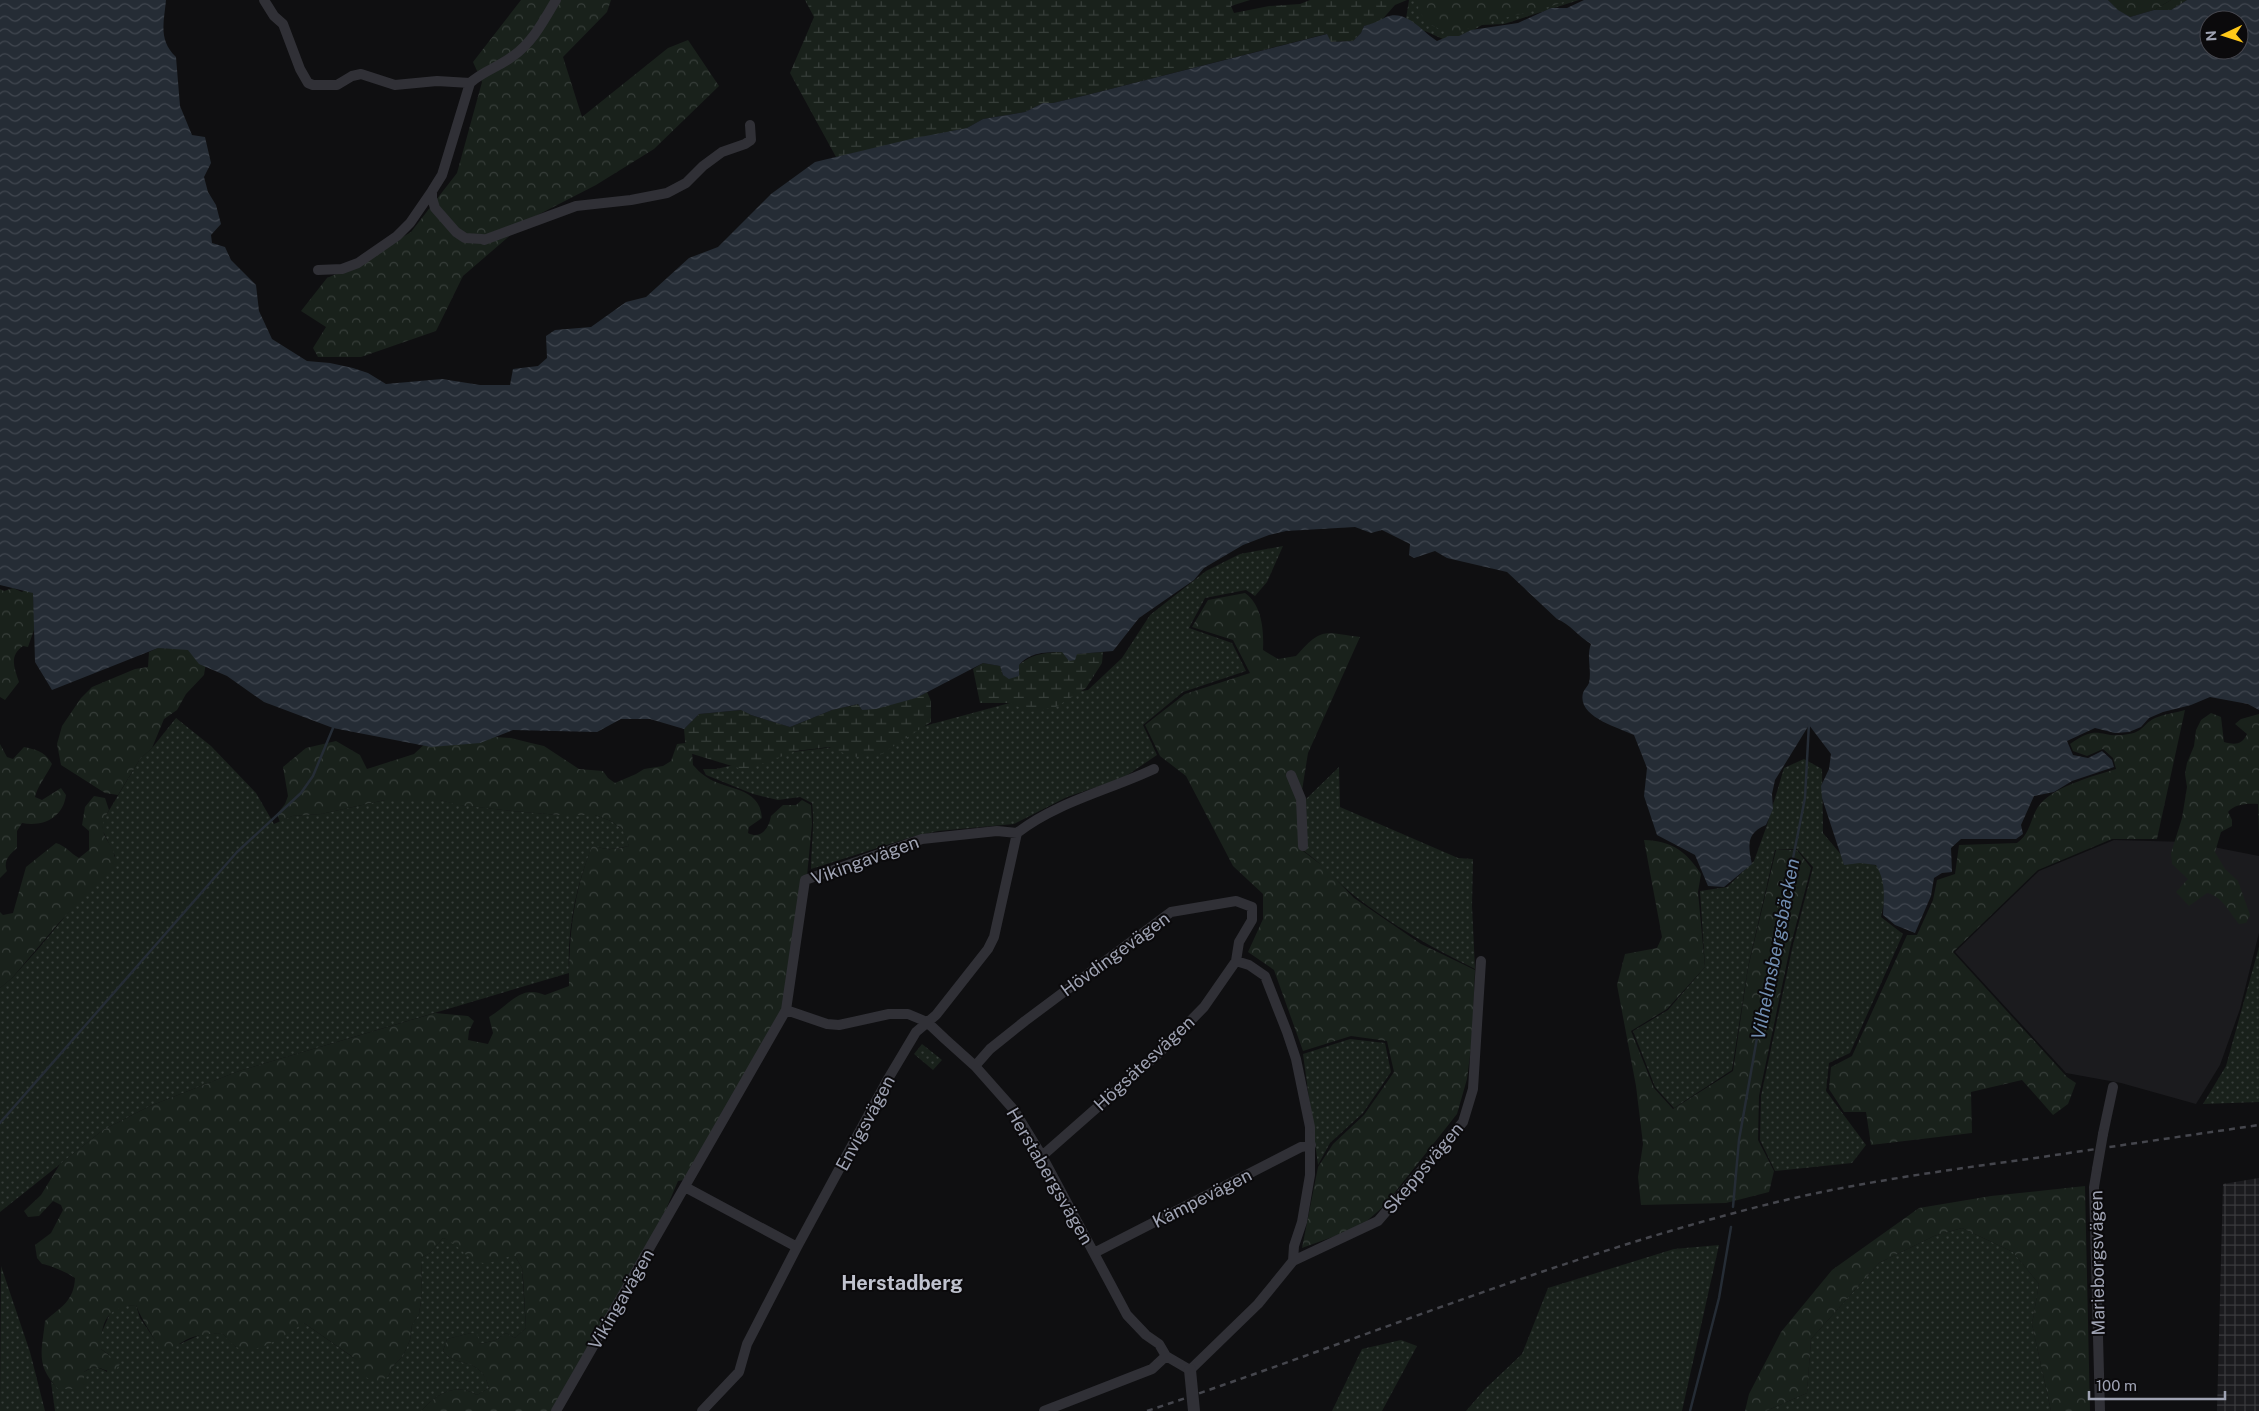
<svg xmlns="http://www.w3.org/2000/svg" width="2259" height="1411" font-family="'Public Sans',sans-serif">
	<defs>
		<pattern id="industrial-grid" width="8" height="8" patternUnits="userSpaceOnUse" patternTransform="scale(1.25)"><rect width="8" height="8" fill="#1b1b1e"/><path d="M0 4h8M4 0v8" fill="none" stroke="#39393c"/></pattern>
		<pattern id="grass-dots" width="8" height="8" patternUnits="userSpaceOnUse" patternTransform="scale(1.25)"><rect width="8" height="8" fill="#19211b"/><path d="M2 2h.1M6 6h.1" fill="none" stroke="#373e3a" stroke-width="1.8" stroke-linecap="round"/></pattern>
		<pattern id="forest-crowns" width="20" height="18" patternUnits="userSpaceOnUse" patternTransform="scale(1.25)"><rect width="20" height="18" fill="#19211b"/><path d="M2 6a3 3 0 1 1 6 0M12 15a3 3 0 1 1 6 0" fill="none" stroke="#373e3a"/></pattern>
		<pattern id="wetland-marsh" width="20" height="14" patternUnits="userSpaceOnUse" patternTransform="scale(1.25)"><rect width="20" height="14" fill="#19211b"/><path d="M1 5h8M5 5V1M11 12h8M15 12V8" fill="none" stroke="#373e3a"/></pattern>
		<pattern id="water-waves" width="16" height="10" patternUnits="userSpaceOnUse" patternTransform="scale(1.25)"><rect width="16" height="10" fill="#252c35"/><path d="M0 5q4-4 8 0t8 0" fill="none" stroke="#414750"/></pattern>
	</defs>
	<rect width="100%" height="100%" fill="#0f0f11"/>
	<path fill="#1b1b1e" d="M 2114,840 L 2188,842 L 2259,856 L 2259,933 L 2240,1009 L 2220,1065 L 2196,1104 L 2121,1083 L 2066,1073 L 1955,952 L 2039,871 Z"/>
	<path fill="url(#industrial-grid)" d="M 2259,1178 L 2259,1411 L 2217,1411 L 2223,1184 Z"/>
	<path fill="url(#grass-dots)" d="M 1409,0 L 1579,0 L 1504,24 L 1482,25 L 1459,39 L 1445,40 L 1425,31 L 1411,31 L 1405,25 Z
		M 1283,546 L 1267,582 L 1255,596 L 1246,590 L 1205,598 L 1189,628 L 1232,643 L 1246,671 L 1183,692 L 1143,725 L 1157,755 L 1123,778 L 1067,797 L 1014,824 L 938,831 L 912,837 L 811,869 C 811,847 815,825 812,803 L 800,797 L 778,800 L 753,794 L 706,775 L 703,769 L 716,769 L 792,752 L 876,742 L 928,725 L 1021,700 L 1088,690 L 1122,658 L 1150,615 L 1206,571 L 1240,554 Z
		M 176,718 L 211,746 L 256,793 L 274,824 L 292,816 L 321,814 L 385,800 L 440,800 L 460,805 L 512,811 L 559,815 L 595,815 L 611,821 L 623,830 L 629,846 C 615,849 606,851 593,845 C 576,884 567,930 569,973 L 239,1071 L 150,1106 L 103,1130 L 0,1212 L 0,988 L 12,978 L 39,948 L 115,856 L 103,831 L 102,822 L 140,759 L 152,748 Z
		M 1804,759 L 1822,769 L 1823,833 L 1843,857 L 1882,867 L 1886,893 L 1881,917 L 1903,934 L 1850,1053 L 1829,1063 L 1826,1091 L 1866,1145 L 1852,1163 L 1775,1171 L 1760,1140 L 1761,1096 L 1792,949 L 1813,867 L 1797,849 L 1775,850 L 1748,967 L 1732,1070 L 1674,1108 L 1655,1087 L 1633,1031 L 1668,1010 L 1705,967 L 1700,891 L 1727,887 L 1754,861 L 1767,825 L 1784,768 Z
		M 1339,767 L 1340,807 L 1458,858 L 1473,859 L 1472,906 L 1475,969 C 1433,948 1393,926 1356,897 C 1337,883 1325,866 1304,851 L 1305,800 Z
		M 2259,947 L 2259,1102 L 2203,1104 L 2226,1066 Z
		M 1350,1039 L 1385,1043 L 1391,1072 L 1363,1113 L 1330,1143 L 1318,1165 L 1303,1054 Z
		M 922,1044 L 942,1060 L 933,1070 L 914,1054 Z
		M 1962,1228 L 2013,1252 L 2039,1284 L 2032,1324 L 2051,1411 L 1766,1411 L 1807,1393 L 1811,1339 L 1879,1263 L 1934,1236 Z
		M 443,1238 L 452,1241 L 461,1248 L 495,1260 L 505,1256 L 515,1256 L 522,1268 L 526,1328 L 515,1338 L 506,1333 L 496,1340 L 480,1344 L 471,1333 L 447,1339 L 443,1351 C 456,1369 481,1355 489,1388 L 477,1395 C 454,1382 437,1394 421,1411 L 55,1411 L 51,1382 L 59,1389 L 84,1384 L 84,1372 C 94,1366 97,1366 107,1372 L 109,1355 L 101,1349 L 101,1334 L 111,1311 L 123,1306 L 136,1305 L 140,1318 L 157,1343 L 180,1344 L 202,1334 L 222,1333 L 236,1347 L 304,1323 L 351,1356 L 388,1377 L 394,1365 L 403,1356 L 410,1340 L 412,1325 L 419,1314 L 422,1294 L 421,1258 L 430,1253 Z
		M 1719,1245 L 1682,1411 L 1466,1411 L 1485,1389 L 1522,1354 L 1548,1288 L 1674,1249 Z
		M 1,1266 L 30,1352 L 45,1411 L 0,1411 Z
		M 1401,1340 L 1417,1346 L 1382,1411 L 1332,1411 L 1362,1349 Z"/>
	<path fill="url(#forest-crowns)" d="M 521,0 L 611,0 L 607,12 L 563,57 L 582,117 L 668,48 L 688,40 L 719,86 L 654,149 L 596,185 L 528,220 L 463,276 L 436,331 L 361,357 L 318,357 L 313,348 L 326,327 L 301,311 L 327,278 L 354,266 L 411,232 L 457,173 L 482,82 L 473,62 Z
		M 1419,0 L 1570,0 C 1531,14 1490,18 1452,35 L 1431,25 L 1418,11 Z
		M 2108,0 L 2171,0 L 2154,10 L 2130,17 L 2117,10 Z
		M 13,588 L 22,592 L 28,588 L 33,593 L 35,627 L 28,647 L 23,646 C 9,656 14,667 19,682 L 5,700 L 0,697 L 0,589 L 4,591 Z
		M 1245,593 C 1262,605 1264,630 1263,650 L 1278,659 L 1296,656 C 1322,627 1323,632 1360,637 L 1308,753 L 1300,803 L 1298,834 L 1303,851 L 1324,867 L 1354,898 L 1421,944 L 1475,970 L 1472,1040 L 1467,1079 L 1457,1114 L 1384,1206 L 1360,1227 L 1302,1248 L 1318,1167 L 1333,1144 L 1364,1115 L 1394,1072 L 1387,1041 L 1351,1036 L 1303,1051 L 1274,970 L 1248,952 L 1263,919 L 1263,894 L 1233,866 L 1186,776 L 1160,756 L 1145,725 L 1185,694 L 1250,673 L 1233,640 L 1192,627 L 1208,600 Z
		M 158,648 L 189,649 L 206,663 L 204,675 L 186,694 L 177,710 L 164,719 L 152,748 L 140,759 L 118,795 L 105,793 L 61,765 L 57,744 L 62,726 L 81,698 L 92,687 L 135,669 L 148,667 L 149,652 Z
		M 2185,710 L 2157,839 L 2112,839 L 2038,870 L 1953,952 L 2067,1077 L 2076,1083 L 2068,1104 L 2053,1115 L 2022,1080 L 1971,1092 L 1972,1133 L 1871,1145 L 1866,1112 L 1844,1112 L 1829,1089 L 1831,1067 L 1852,1056 L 1907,935 L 1917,935 L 1933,900 L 1937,880 L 1955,874 L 1959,845 L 2017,843 C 2032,833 2030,815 2041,803 C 2058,785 2094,776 2116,769 L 2113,758 L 2103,749 L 2087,756 L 2073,751 L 2070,744 C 2100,722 2100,740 2129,734 C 2143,732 2144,723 2155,718 C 2164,714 2175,713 2185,710 Z
		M 2211,713 L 2221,717 L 2224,742 C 2235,745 2242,745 2247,734 L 2235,724 L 2241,719 L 2259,714 L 2259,837 L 2258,804 C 2247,803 2235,804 2228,812 L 2232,820 L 2232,826 L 2221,832 L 2215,852 L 2225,869 L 2238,881 L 2250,915 L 2246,923 L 2239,924 C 2229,912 2222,896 2207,893 L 2189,906 L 2176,892 L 2188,879 L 2172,864 L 2171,853 L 2182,818 L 2187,787 L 2185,774 L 2187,763 L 2194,746 L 2196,730 L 2201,720 Z
		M 481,736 L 511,738 L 531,743 L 544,746 L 579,769 L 603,771 L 608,778 L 615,783 L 636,774 L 644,769 L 663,766 L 671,761 L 677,744 L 686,743 L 692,752 L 693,765 C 697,769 700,773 705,776 C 724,791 760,785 762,818 L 749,827 L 748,833 C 761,840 769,828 771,816 L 783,805 L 796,805 L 802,800 L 811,805 L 812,824 L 807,876 L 785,1012 L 684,1180 L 678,1181 L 664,1214 L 551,1411 L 421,1411 C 437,1394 454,1382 477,1395 L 489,1388 C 481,1355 456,1369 443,1351 L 447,1339 L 471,1333 L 477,1334 L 480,1344 L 496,1340 L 506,1333 L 515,1338 L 526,1328 L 523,1277 L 522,1268 L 515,1256 C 504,1256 494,1263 484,1263 C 468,1263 459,1243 443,1238 L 430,1253 L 421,1258 L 422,1294 L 419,1314 L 412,1325 L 410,1340 L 403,1356 L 394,1365 L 388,1377 L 376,1382 L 359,1374 L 360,1362 L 304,1323 C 287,1334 257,1357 236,1347 C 232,1344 226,1337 222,1333 C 210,1334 200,1334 190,1338 C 178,1343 173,1351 160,1351 C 154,1335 142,1322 136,1305 C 106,1307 101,1322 101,1349 L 120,1364 L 115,1371 C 100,1372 99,1362 84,1372 L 84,1384 L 81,1389 L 58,1389 C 35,1365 42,1351 45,1321 C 61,1307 74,1301 75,1278 C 68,1273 50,1265 42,1264 L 37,1258 L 35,1245 L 51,1233 L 63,1210 L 61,1205 L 53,1201 L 39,1216 L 28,1217 L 24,1211 L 41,1195 L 60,1164 L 103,1130 L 150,1106 L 239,1071 L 435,1013 L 468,1016 L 474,1021 L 469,1031 L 468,1040 L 488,1044 L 493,1033 L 489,1017 C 510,1005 520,984 545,995 L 569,986 C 569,934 573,893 593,844 C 605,852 615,849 629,846 L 622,829 L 611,821 L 595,815 L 559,815 L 512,811 L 458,805 L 440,800 L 385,800 L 321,814 L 292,816 L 280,822 L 277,814 L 285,804 L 288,796 L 283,767 L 306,748 L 336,741 L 360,755 L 367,769 L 414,754 L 428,741 Z
		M 0,744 L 7,757 L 13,759 L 24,747 C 38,750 45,752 52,764 C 47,775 38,785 35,797 L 42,800 L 61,788 L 66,795 C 63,818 43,827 22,823 L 17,831 L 17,848 C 9,855 3,861 7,871 L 0,878 Z
		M 94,796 L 105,798 L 109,810 C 92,838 116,839 115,863 L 57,925 L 12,978 L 0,988 L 0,912 L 3,915 L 13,913 L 26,867 L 56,843 C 66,846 70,853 79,858 L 89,850 L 89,831 L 82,825 L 85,807 Z
		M 1644,840 C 1672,841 1686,851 1701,874 L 1698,892 L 1705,967 L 1667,1009 L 1631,1031 L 1654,1088 L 1673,1109 L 1733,1071 L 1748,968 L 1776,850 L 1797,850 L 1811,868 L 1790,948 L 1759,1096 L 1758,1140 L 1774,1171 L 1769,1192 L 1726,1203 L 1641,1205 L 1638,1177 L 1643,1144 L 1636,1086 L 1617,985 L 1625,954 L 1657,948 L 1662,937 Z
		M 2085,1186 L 2090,1411 L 2051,1411 L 2032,1324 L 2039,1284 L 2013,1252 L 1962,1228 L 1934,1236 L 1879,1263 L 1811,1339 L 1807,1393 L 1766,1411 L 1745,1411 L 1749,1394 L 1781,1332 L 1832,1270 L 1919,1208 L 1991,1196 Z"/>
	<path fill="url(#wetland-marsh)" d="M 805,0 L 1250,0 L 1231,6 L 1234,13 L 1269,6 L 1300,4 L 1310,0 L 1407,0 L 1395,5 L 1380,22 L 1364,26 L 1361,33 L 1353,41 L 1330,42 L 1326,34 L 1087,95 L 1053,103 L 1043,103 L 1025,112 L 983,119 L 967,128 L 836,157 L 790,73 L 814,17 Z
		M 2171,0 L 2187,0 L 2171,10 L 2154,10 Z
		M 1062,652 L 1077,654 L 1103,652 L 1102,663 L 1086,688 L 1056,707 L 1029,712 L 1010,703 L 980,703 L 973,669 L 983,663 L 1000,666 L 1003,675 C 1029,659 1029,653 1062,652 Z
		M 927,692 L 931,701 L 931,722 L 880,755 L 853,757 L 829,747 L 796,751 L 745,770 L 686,752 L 684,729 L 699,714 L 742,710 L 751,715 L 790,727 L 832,710 L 858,704 L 862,710 L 916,698 Z"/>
	<path fill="url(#water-waves)" fill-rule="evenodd" d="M 0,0 L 166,0 C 164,22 158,40 176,57 L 180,106 L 192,135 L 205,137 L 211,163 L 204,177 L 208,192 L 216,205 L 221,224 L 211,235 L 212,243 L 225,247 L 231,260 L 256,285 L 259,311 L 272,339 L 307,361 L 330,363 L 353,368 L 368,373 L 386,384 L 442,379 L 480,385 L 510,385 L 513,369 L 538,366 L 547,358 L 546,336 L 555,330 L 591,327 L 626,302 L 646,297 L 689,258 L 718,247 L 771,194 L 815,162 L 915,138 L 967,128 L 983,119 L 1025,112 L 1043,103 L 1053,103 L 1087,95 L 1327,34 L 1331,42 L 1353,41 L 1361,33 L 1364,26 C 1372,24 1379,21 1386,17 C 1407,9 1422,32 1437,41 L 1449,36 L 1459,36 L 1471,30 L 1518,23 L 1551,8 L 1567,8 L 1584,0 L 2108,0 L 2118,10 L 2130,17 L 2154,10 L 2171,10 L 2187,0 L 2259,0 L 2259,710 L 2248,704 L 2210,697 L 2191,705 L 2163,712 L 2149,718 L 2141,727 L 2129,732 L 2115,733 L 2095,728 L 2067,741 L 2073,755 L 2088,758 L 2102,751 L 2112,760 L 2114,767 L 2072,781 L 2054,792 L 2034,796 L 2021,825 L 2023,834 L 2016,839 L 1961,839 L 1951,848 L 1952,872 L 1942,873 L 1934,878 L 1931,896 L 1915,933 L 1895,925 L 1883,915 C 1884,896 1886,882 1876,865 L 1860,863 L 1844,865 L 1822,798 L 1821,786 L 1829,769 L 1831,754 L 1809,725 L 1775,780 L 1772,794 L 1773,809 L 1766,825 C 1746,833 1748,846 1752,864 L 1724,887 L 1708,886 L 1695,855 L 1657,835 L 1644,796 L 1647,768 L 1634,735 C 1618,727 1577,717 1583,693 C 1584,689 1588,686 1589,683 C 1592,669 1586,657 1591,644 C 1578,636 1570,624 1557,619 L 1507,572 L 1447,558 L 1435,551 L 1414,558 L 1409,555 L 1410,544 L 1382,530 L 1371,533 L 1355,527 L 1286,531 L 1269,535 L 1243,545 L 1204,568 L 1194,580 L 1139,618 L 1113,651 L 1077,654 L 1075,660 L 1069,661 L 1062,652 C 1046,652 1030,652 1019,665 L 1019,676 L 1009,679 L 1003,675 L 1000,666 L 983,663 L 916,698 L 876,709 L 862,710 L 858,704 L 832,710 L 790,727 L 751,715 L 741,710 L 699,714 L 684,729 L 650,719 L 621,719 L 597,732 L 513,730 L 480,743 L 431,747 L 333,728 L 264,702 L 227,676 L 199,664 L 188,650 L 158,648 L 52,690 L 35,662 L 33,593 L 0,585 ZM 2209,20 L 2239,20 L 2239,50 L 2209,50 Z"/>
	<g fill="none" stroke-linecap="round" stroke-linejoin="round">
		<path stroke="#252c35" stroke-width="2.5" d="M 0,1123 L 237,852 L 301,793 L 313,776 L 333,728
			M 1733,1207 L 1739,1140 L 1757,1038 L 1805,798 L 1809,723
			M 1690,1411 L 1719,1298 L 1731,1227"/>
		<path stroke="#303036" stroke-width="10" d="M 264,0 L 274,16 L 283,24 L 300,69 L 308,83 L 313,85 L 337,85 L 352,76 L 361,74 L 395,85 L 437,81 L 470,83
			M 482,239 L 465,238 L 456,232 L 435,208 L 432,198 L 432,191 L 442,175 L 470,83 C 483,71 499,67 513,56 C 533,42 544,20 556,0
			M 484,240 L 576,206 L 631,200 L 667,193 L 686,183 L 703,166 L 722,152 L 745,144 L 751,140 L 750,125
			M 318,270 L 342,269 L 358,263 L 397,236 L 410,223 L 432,191
			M 1291,775 L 1301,799 L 1303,846
			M 786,1010 L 827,1024 L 839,1025 L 889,1014 L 908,1014 L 927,1022 L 945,1039 L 975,1066 L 1014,1110 L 1042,1156 L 1127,1315 L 1146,1335 L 1159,1344 L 1166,1356 L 1190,1370 L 1258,1304 L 1293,1261 L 1294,1246 L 1302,1222 L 1310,1175 L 1310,1127 L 1296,1059 L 1287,1032 L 1265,976 L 1249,965 L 1236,961 L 1239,942 L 1252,920 L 1252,907 L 1236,901 L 1171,912 L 1025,1021 L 990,1049 L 975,1066
			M 2103,1134 L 2113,1087
			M 1042,1156 L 1159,1053 L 1204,1007 L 1236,961
			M 2097,1169 L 2094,1187 L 2100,1411
			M 685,1187 L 797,1247
			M 1094,1253 L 1301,1147 L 1311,1145
			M 1293,1261 L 1378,1221 L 1463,1122 L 1473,1089 L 1481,961
			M 556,1411 L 786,1010 L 805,880 L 922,839 L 997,831 L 1017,833 C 1057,802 1109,790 1154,769
			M 702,1411 L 739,1372 L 747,1344 L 797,1247 L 888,1079 L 916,1032 L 936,1015 L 988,949 L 994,937 L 1017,833
			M 1044,1411 L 1152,1369 L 1166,1356"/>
		<path stroke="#45464d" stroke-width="2.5" stroke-dasharray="6 5" stroke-linecap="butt" d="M 1147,1411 C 1355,1342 1559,1256 1773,1203 C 1859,1182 1948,1170 2035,1158 C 2110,1147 2184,1136 2259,1125"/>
		<path stroke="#303036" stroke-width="10" d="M 2097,1169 L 2103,1134"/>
		<path stroke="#303036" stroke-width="12" d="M 1190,1370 L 1194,1411"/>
	</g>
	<g text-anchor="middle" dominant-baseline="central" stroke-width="4" stroke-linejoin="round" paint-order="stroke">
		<g font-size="18" fill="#9fa3b3" stroke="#0b0a0c">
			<text transform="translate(865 860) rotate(-20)">Vikingavägen</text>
			<text transform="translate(1115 954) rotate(-36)">Hövdingevägen</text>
			<text transform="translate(1144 1063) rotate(-43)">Högsätesvägen</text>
			<text transform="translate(865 1123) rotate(-62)">Envigsvägen</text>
			<text transform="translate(1423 1168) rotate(-50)">Skeppsvägen</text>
			<text transform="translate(1050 1176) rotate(60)">Herstabergsvägen</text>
			<text transform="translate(1202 1198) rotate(-27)">Kämpevägen</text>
			<text transform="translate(2097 1263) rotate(-91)">Marieborgsvägen</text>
			<text transform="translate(621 1299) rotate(-60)">Vikingavägen</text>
		</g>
		<g font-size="19" font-style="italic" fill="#728eb2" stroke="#0b0a0c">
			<text transform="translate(1775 949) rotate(-79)">Vilhelmsbergsbäcken</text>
		</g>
		<g font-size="20" font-weight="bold" fill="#c0c3cf" stroke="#0b0a0c">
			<text x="902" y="1283">Herstadberg</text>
		</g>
	</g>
	<g transform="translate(2224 35) rotate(266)"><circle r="24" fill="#0b0a0c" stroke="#46474f"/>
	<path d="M0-4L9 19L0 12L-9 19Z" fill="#ffc819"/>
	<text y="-8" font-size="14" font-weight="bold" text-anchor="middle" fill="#9fa3b3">N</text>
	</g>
	<path d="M2089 1391v8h136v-8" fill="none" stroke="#9fa3b3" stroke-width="2.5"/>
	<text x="2096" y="1391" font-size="15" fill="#9fa3b3" stroke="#0b0a0c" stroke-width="4" paint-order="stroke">100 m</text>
</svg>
